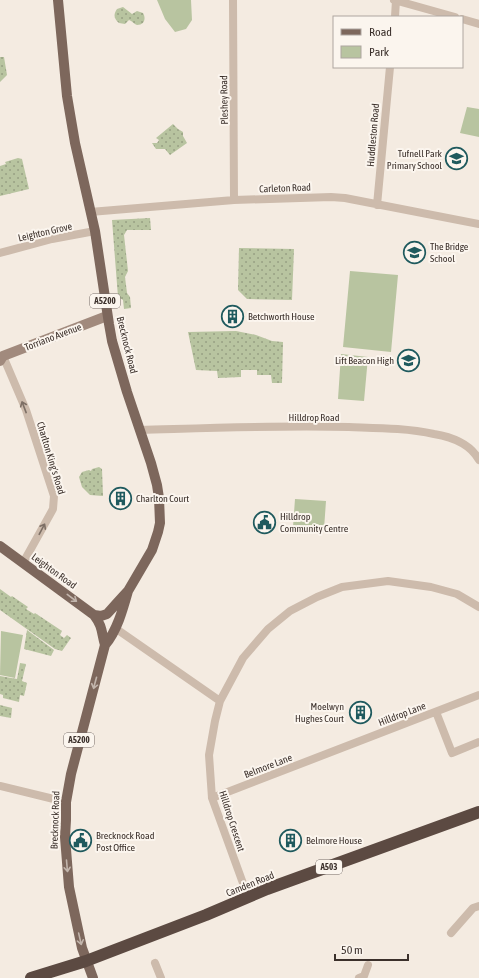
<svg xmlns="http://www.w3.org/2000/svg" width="479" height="978" font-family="'Asap Condensed',sans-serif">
	<defs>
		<pattern id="green-dots" width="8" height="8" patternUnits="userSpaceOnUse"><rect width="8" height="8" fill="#b8c4a0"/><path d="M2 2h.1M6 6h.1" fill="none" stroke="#97a083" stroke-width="1.8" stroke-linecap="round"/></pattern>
	</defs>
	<rect width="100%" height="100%" fill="#f4ebe1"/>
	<path fill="url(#green-dots)" d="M 123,7 L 132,14 L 137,11 L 143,13 C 146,18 145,25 137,25 C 134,24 132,21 129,20 L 125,24 L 119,23 C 114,19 113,15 117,9 Z
		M 0,57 L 4,57 L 7,75 L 0,82 Z
		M 173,124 L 178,129 L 183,132 L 183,136 L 187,143 L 170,155 L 165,149 L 156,149 L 152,143 L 157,143 L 159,140 L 156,138 Z
		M 18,158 L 22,159 L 29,189 L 0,196 L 0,166 L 6,164 L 5,162 Z
		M 150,218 L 151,230 L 127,230 L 124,235 L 128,271 L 125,277 L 127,293 L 130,297 L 131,308 L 124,309 L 123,300 L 118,297 L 112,220 Z
		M 239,248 L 294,249 L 292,300 L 247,299 L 238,290 Z
		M 236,331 L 256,335 L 272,341 L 283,342 L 282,383 L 272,383 L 271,375 L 257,375 L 257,370 L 241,370 L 241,377 L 218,378 L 217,371 L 196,370 L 188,332 Z
		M 99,467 L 102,469 L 103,496 L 90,495 L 82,487 L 79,477 L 82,472 L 89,470 L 91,471 L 92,469 Z
		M 0,589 L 11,597 L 12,596 L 28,607 L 26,609 L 34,614 L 35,613 L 62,631 L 60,635 L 64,638 L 67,635 L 71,638 L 62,651 L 55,649 L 0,610 Z
		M 27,630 L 54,650 L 51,656 L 24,649 Z
		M 20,663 L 26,664 L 22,681 L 27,683 L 24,696 L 20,695 L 19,702 L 3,698 L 3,695 L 0,694 L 0,676 L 17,679 Z
		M 0,705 L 12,708 L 11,718 L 0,716 Z"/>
	<path fill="#b8c4a0" d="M 157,0 L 191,0 L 192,20 L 186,29 L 175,32 L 165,19 Z
		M 467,107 L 479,109 L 479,137 L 460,133 Z
		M 350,271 L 398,275 L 391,352 L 343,347 Z
		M 341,354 L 368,357 L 364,401 L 338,399 Z
		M 295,499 L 326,501 L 324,529 L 293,527 Z
		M 1,631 L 23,635 L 15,678 L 0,675 Z"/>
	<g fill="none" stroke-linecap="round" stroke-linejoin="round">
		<path stroke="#cdbbac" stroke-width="8" d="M 233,0 L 234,200
			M 394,0 L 455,17
			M 395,17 L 396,0
			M 462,19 L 479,24
			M 377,205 L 390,67
			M 90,212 L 234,200 L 331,197 L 345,198 L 479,224
			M 0,253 L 52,239 L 95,231
			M 3,356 L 26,410 L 54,496 L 53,509 L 23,563
			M 140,430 C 209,428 279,425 349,427 C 377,428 406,428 434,434 C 452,437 470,443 479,460
			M 115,628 L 220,701
			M 436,712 L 452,753 L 479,742
			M 0,786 L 66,802
			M 212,798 L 479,695
			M 248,897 L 212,798 L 209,755 L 215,721 L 220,701 L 243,658 L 268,629 L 290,611 L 317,597 L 342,587 L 388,581 L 431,587 L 457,594 L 479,607
			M 451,933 L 473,908 L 479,906
			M 155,963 L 161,978
			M 359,978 L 364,976 L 368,965"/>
		<path stroke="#a18a7d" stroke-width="10" d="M 0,361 L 3,356 L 107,316"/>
		<path stroke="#7d675c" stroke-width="10" d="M 58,0 L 67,96 L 75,143 L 95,231 L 109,324 L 112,341 L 127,392 L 151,463 L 157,485 L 159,498 L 160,523 L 158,532 L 152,550 L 128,591 L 117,603 L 107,614 L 101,616 L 94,615
			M 0,546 L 94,615 C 103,627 101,631 105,645
			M 93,978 L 82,948 L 69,887 L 65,837 L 66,820 L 66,802 L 71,774 L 105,645 C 117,631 123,609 128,591"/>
		<path stroke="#5c4a42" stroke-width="12" d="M 31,978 L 86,961 L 206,915 L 267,889 L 479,812"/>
	</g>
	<defs><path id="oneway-shaft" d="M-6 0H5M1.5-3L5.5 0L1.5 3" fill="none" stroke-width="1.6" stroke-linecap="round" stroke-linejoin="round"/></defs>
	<g stroke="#7d6f65">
		<use href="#oneway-shaft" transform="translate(24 407) rotate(-111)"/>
		<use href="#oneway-shaft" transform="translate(42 529) rotate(-62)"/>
	</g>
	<g stroke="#c2b5ac">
		<use href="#oneway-shaft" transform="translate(72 598) rotate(37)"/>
		<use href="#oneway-shaft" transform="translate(95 683) rotate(105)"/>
		<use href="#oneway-shaft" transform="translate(67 866) rotate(85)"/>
		<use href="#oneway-shaft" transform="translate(80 939) rotate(77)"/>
	</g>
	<defs>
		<symbol id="school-ring" viewBox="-11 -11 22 22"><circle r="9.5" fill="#fbf5ee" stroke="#1f5a5e" stroke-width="1.5"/><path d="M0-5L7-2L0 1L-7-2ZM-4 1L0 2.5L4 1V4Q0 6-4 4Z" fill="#1f5a5e"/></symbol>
		<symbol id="building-ring" viewBox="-11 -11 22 22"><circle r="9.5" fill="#fbf5ee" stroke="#1f5a5e" stroke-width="1.5"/><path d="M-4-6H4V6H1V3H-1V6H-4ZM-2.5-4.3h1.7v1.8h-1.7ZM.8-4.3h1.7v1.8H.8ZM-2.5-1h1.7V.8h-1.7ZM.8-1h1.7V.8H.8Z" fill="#1f5a5e"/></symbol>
		<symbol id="civic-ring" viewBox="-11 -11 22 22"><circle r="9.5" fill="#fbf5ee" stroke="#1f5a5e" stroke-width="1.5"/><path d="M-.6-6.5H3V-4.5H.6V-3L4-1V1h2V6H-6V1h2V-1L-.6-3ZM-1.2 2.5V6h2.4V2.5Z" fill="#1f5a5e"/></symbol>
	</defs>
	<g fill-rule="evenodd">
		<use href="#school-ring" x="444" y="146" width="25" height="25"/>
		<use href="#school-ring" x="402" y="240" width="25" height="25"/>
		<use href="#building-ring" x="220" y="304" width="25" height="25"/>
		<use href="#school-ring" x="396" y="348" width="25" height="25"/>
		<use href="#building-ring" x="108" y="486" width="25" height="25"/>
		<use href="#civic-ring" x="252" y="510" width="25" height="25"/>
		<use href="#building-ring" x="348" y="700" width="25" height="25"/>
		<use href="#building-ring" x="278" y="828" width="25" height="25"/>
		<use href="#civic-ring" x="68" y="828" width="25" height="25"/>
	</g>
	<g text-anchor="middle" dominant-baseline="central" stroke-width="4" stroke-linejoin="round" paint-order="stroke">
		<g fill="#fbf5ee" stroke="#756b66" stroke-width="1">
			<rect x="90" y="294" width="30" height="14" rx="3"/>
			<rect x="64" y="733" width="30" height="14" rx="3"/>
			<rect x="316" y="860" width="26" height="14" rx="3"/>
		</g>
		<g font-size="9" font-weight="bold" fill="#3b302b">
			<text x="105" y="301">A5200</text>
			<text x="79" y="740">A5200</text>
			<text x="329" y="867">A503</text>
		</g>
		<g font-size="10" fill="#3b302b" stroke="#fbf5ee">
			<text transform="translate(224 100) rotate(-91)">Pleshey Road</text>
			<text transform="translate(373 135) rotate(-85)">Huddleston Road</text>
			<text transform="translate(285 188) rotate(-2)">Carleton Road</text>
			<text transform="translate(45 232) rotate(-13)">Leighton Grove</text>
			<text transform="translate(53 337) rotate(-21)">Torriano Avenue</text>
			<text transform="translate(127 345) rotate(76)">Brecknock Road</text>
			<text x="314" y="417">Hilldrop Road</text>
			<text transform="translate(51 458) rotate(73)">Charlton King's Road</text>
			<text transform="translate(54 571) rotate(36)">Leighton Road</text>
			<text transform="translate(402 714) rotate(-21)">Hilldrop Lane</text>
			<text transform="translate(268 766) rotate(-21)">Belmore Lane</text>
			<text transform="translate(55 820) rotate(-88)">Brecknock Road</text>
			<text transform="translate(232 821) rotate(72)">Hilldrop Crescent</text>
			<text transform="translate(250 884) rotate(-22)">Camden Road</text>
		</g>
		<g font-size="10" fill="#3b302b" stroke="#fbf5ee" text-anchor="start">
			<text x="442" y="153" text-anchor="end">Tufnell Park<tspan x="442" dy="12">Primary School</tspan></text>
			<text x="430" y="246">The Bridge<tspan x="430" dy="12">School</tspan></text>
			<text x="248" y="316">Betchworth House</text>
			<text x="394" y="360" text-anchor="end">Lift Beacon High</text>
			<text x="136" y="498">Charlton Court</text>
			<text x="280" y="516">Hilldrop<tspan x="280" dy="12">Community Centre</tspan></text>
			<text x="344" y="706" text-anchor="end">Moelwyn<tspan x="344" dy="12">Hughes Court</tspan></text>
			<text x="96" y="835">Brecknock Road<tspan x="96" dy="12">Post Office</tspan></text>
			<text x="306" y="840">Belmore House</text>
		</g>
	</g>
	<rect x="333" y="16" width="130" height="52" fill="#fbf5ee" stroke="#aea6a0"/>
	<rect x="341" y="29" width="20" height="6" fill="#7d675c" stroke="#aea6a0"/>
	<text x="369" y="36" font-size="12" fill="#3b302b">Road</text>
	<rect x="341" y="46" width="20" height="12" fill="#b8c4a0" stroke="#aea6a0"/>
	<text x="369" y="56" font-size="12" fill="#3b302b">Park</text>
	<path d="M335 954v6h73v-6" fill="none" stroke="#3b302b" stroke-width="2"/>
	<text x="341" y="954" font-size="12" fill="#3b302b" stroke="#fbf5ee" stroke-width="3" paint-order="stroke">50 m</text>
</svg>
